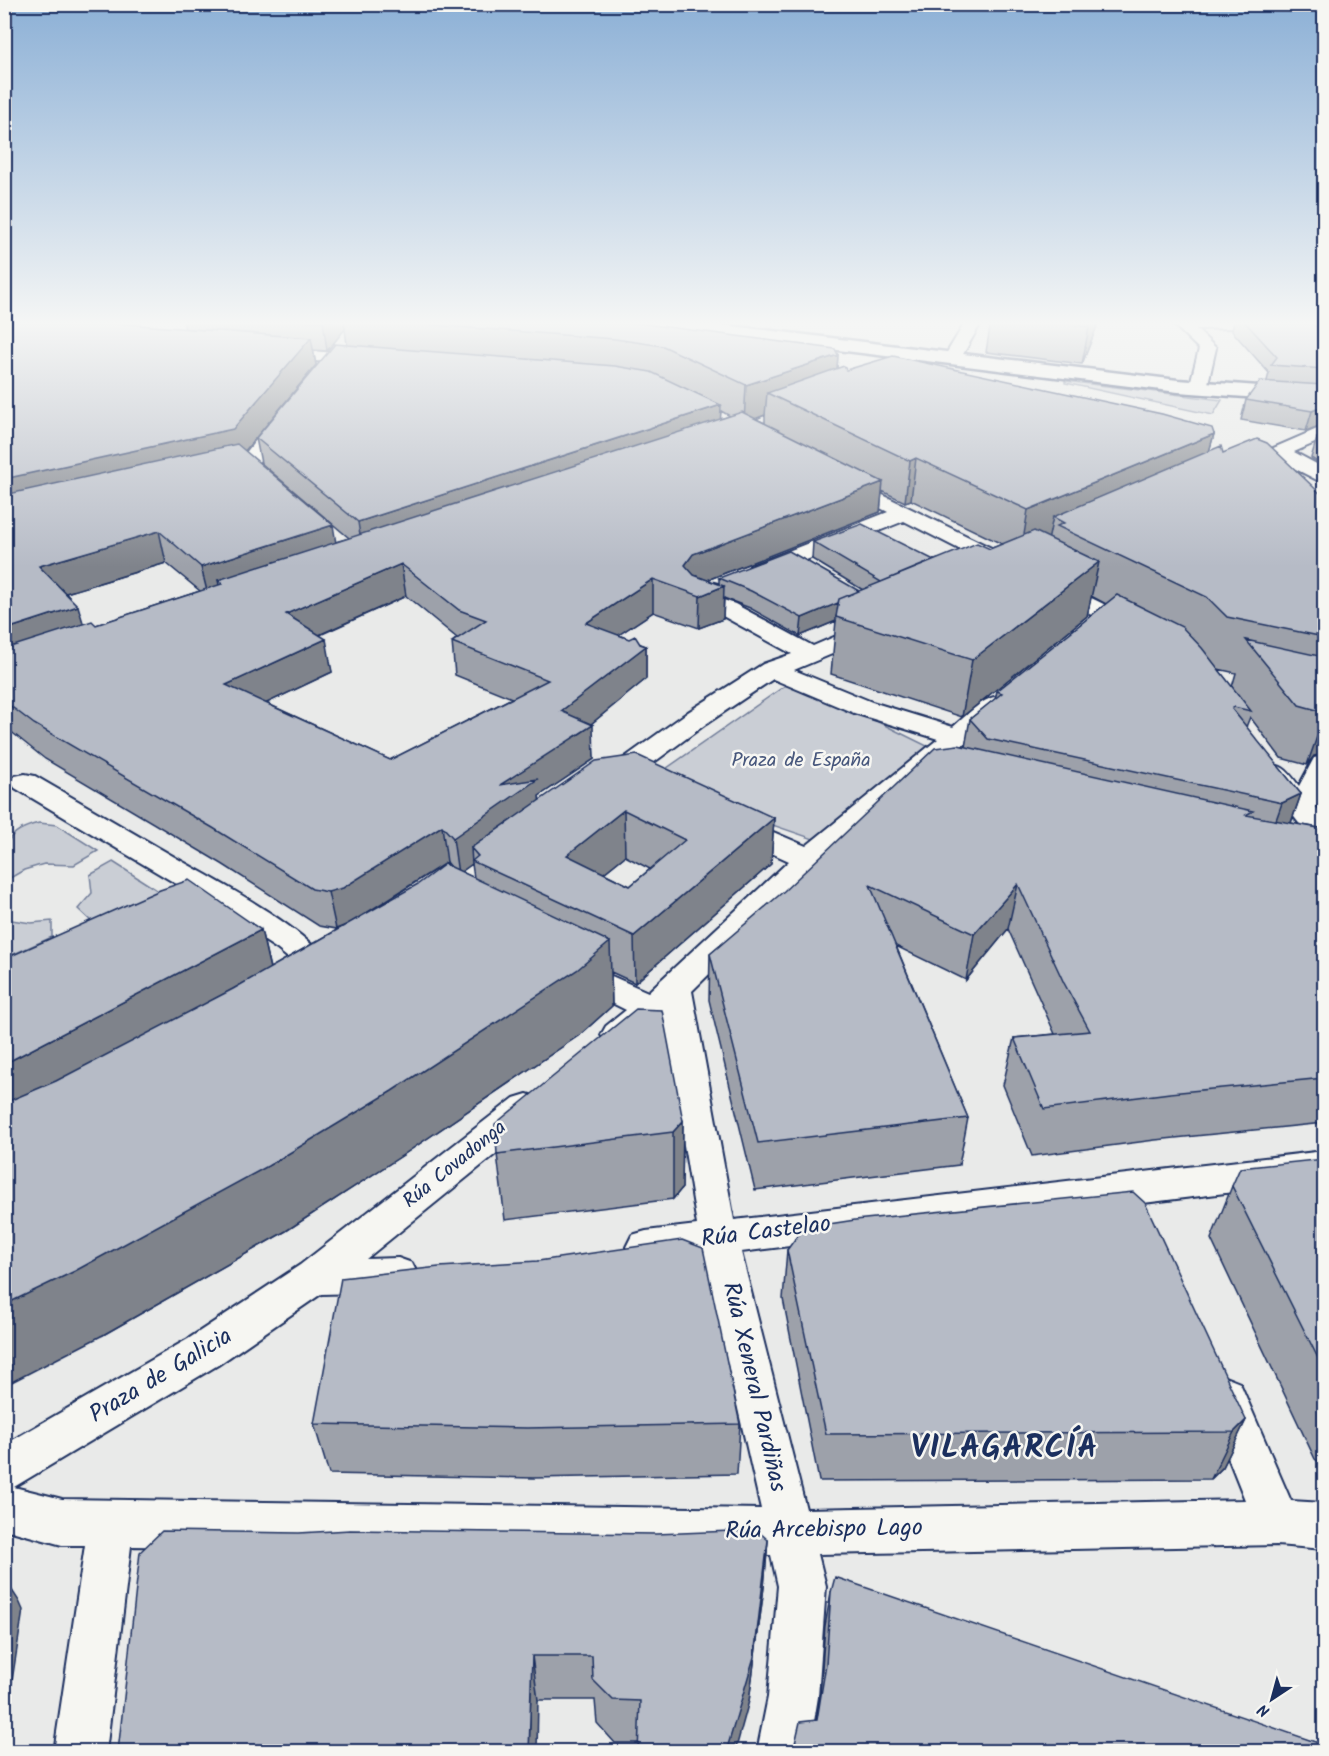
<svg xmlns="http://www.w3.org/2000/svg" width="1329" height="1756" font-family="Kalam,sans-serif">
	<rect width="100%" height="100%" fill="#e9eae9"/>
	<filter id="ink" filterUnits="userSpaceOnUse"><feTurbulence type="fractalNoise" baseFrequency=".0167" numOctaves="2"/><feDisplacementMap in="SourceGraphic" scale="12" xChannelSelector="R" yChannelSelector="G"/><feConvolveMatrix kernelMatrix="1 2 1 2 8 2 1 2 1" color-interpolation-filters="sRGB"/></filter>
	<g filter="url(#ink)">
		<path fill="#caced5" stroke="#727e9a" stroke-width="1.5" d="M 1065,381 L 1222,400 L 1213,415 L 1065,383 Z
			M 793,680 L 931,748 L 828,844 L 647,782 Z
			M 39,823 L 57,825 L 98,851 L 74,865 L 44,864 L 24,870 L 5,881 C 4,848 1,832 39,823 Z
			M 113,862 L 160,892 L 92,922 L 78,909 L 92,893 L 90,875 Z
			M 5,919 L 31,923 L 52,921 L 52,937 L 5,958 Z"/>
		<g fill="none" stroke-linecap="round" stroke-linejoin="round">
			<defs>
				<path id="street" d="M 966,321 L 982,321 L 958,363 L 946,363 L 943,359 Z
					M 1170,321 L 1281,321 L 1281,322 L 1273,327 L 1196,329 L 1216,348 L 1207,388 L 1204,392 L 1192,392 L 1189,388 L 1199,349 Z
					M 273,348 L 363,355 L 369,356 L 372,360 L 369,364 L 363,365 L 267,357 L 265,353 L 267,349 Z
					M 285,411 L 292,413 L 294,417 L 254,468 L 215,477 L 208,475 L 205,471 L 208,467 L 240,460 L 278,413 Z
					M 1324,426 L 1324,439 L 1294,452 L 1324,468 L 1324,482 L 1317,480 L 1278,460 L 1248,473 L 1234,473 L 1231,469 L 1234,465 Z
					M 846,477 L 1014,559 L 1017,564 L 1014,569 L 1006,571 L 998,569 L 904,521 L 766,576 L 758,578 L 750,576 L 747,571 L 750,566 L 888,512 L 839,487 L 836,483 L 839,479 Z
					M 1052,579 L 1143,623 L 1147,628 L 1143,633 L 1135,635 L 1127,633 L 1044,591 L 1041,586 L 1044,581 Z
					M 710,582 L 718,584 L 721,589 L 718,594 L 712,596 L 735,604 L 813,646 L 864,624 L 872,622 L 880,624 L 884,629 L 880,634 L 794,670 L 872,702 L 953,727 C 969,714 987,691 1009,697 L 1013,702 L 819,866 L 692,991 L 734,1220 L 1324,1151 L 1324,1181 L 741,1252 L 806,1509 L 1245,1500 L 1204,1397 L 1210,1383 L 1225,1377 L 1240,1383 L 1291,1501 L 1324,1503 L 1324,1549 L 1277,1545 L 818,1554 L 826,1586 L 818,1697 L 809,1752 L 757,1752 L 768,1697 L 778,1586 L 771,1555 L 131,1546 L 106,1752 L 54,1752 L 85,1545 L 62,1545 L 4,1529 L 4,1445 L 188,1339 L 300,1265 L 514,1098 L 527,1094 L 540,1098 L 545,1108 L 540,1118 L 366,1259 L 398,1258 L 412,1263 L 418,1275 L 412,1287 L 398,1292 L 321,1294 L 218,1365 L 14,1487 L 62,1499 L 761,1509 L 703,1256 L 646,1263 L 632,1259 L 626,1247 L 632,1235 L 646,1231 L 697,1225 L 663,1016 C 645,1031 631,1051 606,1044 L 601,1035 L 606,1026 L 626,1010 L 564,979 L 559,971 L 564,963 L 575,960 L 648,992 L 789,861 L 725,832 L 721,826 L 725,820 L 735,817 L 745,820 L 806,846 L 938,739 L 854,713 L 773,679 L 706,724 L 619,788 L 609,790 L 599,788 L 595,782 L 599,776 L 688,712 L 763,664 L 792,654 L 719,614 L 695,606 L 687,597 C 694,587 699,585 710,582 Z
					M 1324,756 L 1324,790 L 1316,807 L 1324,818 L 1324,846 L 1314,843 L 1260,772 L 1264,766 C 1283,762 1288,772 1299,786 L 1314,758 Z
					M 25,774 L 35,776 C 83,804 130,831 178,859 C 229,888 314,931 343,981 L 339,989 L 327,992 L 315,989 L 293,962 L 277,949 L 202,900 L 163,915 L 152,912 L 148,905 L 152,898 L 180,886 L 15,788 L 11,782 L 15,776 Z"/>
				<path id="primary" d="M 634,321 L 690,321 L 1178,380 L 1324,391 L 1324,403 L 1178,392 L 643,326 Z"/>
			</defs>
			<use href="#street" stroke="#1b2f5e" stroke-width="4"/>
			<use href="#primary" stroke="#1b2f5e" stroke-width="5"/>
			<use href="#street" fill="#f6f6f2" fill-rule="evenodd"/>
			<use href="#primary" fill="#f6f6f2" fill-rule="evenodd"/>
		</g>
		<path fill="#9da1aa" stroke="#1b2f5e" stroke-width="1.5" fill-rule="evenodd" d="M 4,321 L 185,329 L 183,321 L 622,321 L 838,355 L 837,369 L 1214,434 L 1209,451 L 1223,453 L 1324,497 L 1324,754 L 1314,756 L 1307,765 L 1281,758 L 1250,717 L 1246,727 L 1301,794 L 1291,823 L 1324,829 L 1324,1123 L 1155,1140 L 1032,1156 L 1003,1085 L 1014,1038 L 1055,1034 L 1008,929 L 966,980 L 896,946 L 968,1118 L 959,1165 L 755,1190 L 709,1000 L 710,954 L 965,747 L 970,719 L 995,699 L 997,691 L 1106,604 L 1091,596 L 1087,616 L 962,717 L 831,674 L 836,621 L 800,636 L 750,608 L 724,598 L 723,619 L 699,628 L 653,612 L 618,635 L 646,646 L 646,679 L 591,724 L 594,759 L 539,796 L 540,800 L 774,818 L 771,864 L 635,983 L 611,972 L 612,1006 L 581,1034 L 403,1155 L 286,1231 L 103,1335 L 261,930 L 270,968 L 344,926 L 336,929 L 319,926 L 222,864 L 45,759 L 4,726 ZM 345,329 L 347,345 L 256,438 L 261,463 L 349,538 L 335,542 L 245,451 L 316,365 L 313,350 L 327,351 ZM 721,411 L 730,416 L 720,419 ZM 765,415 L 765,423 L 756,419 ZM 882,491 L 905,502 L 911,500 L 1002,544 L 990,549 L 934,560 L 813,542 L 812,559 L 863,590 L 858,591 L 719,578 L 719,584 L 707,580 L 880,512 ZM 166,563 L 200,591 L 96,625 L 83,624 L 66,593 ZM 406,596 L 457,638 L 452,642 L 455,675 L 512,698 L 390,760 L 266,703 L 332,672 L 320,635 ZM 1218,669 L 1236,673 L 1232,687 ZM 625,856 L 650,869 L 630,886 L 604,873 ZM 447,862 L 451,867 L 366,914 ZM 472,864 L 474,878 L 461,872 Z
			M 991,321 L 1099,321 L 1082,364 L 986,352 Z
			M 1234,321 L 1310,321 L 1321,332 L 1324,333 L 1324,424 L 1306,431 L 1241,420 L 1246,400 L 1267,381 L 1269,373 L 1232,331 Z
			M 1313,321 L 1324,321 L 1324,332 Z
			M 1324,435 L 1324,466 L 1311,458 L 1317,438 Z
			M 683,1121 L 682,1188 L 673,1199 L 505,1220 L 497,1154 Z
			M 1324,1159 L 1324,1466 L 1315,1459 L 1211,1239 L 1232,1186 Z
			M 787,1250 L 1246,1420 L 1223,1467 L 1211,1479 L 819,1481 L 783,1299 Z
			M 538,1261 L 740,1424 L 737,1474 L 533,1478 L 329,1474 L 314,1424 Z
			M 768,1540 L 764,1587 L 749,1701 L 638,1743 L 615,1743 L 597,1723 L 595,1700 L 538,1700 L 118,1752 Z
			M 831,1592 L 1324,1745 L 816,1720 L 820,1697 L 825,1626 Z"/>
		<path fill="#7f838b" stroke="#1b2f5e" stroke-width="1.5" d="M 323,321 L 344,321 L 345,329 L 327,351 Z
			M 1092,321 L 1099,321 L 1082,364 L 1089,327 Z
			M 311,338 L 316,365 L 239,458 L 4,512 L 4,479 Z
			M 838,355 L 835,391 L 767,393 L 765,415 L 744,423 L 746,385 Z
			M 721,405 L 720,430 L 362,548 L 358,522 Z
			M 1324,406 L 1324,424 L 1306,431 L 1312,411 Z
			M 1214,434 L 1203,474 L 1053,517 L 1048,541 L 1021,553 L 1028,510 Z
			M 916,458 L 911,500 L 905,502 L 910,461 Z
			M 883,482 L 880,512 L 692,586 L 685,565 L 693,554 Z
			M 333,525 L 338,556 L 218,580 L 221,595 L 209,599 L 201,567 Z
			M 159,531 L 166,563 L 49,598 L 39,566 Z
			M 1099,562 L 1087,616 L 962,717 L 972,660 Z
			M 401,564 L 406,596 L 292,647 L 286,614 Z
			M 653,579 L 653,612 L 587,656 L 586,623 Z
			M 724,586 L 723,619 L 699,628 L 700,596 Z
			M 842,601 L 836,617 L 836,621 L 800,636 L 802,618 Z
			M 78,606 L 88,639 L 4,666 L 4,630 Z
			M 326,639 L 332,672 L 233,719 L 226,685 Z
			M 646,646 L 646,679 L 575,737 L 593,725 L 594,759 L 539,796 L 541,815 L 478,856 L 471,848 L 472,864 L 458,874 L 453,838 L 500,785 L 561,711 Z
			M 1324,717 L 1324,754 L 1314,756 L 1307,765 Z
			M 1301,794 L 1288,831 L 1269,840 L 1282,803 Z
			M 624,810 L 625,856 L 569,901 L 567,855 Z
			M 774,818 L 771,864 L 635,983 L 634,936 Z
			M 442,826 L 447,862 L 349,924 L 336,929 L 328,892 Z
			M 1018,884 L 1008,929 L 966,980 L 974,934 Z
			M 261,930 L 270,969 L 4,1113 L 4,1064 Z
			M 610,942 L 612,1006 L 581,1034 L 403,1155 L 286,1231 L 103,1335 L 4,1386 L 4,1305 Z
			M 683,1121 L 682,1188 L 673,1199 L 673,1132 Z
			M 1246,1420 L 1223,1467 L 1211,1479 L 1234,1432 Z
			M 768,1540 L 764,1587 L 749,1701 L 735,1752 L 726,1752 Z
			M 4,1578 L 19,1601 L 23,1610 L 4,1732 Z
			M 532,1656 L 538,1700 L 537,1752 L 529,1752 Z"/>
		<path fill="#b6bbc6" stroke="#1b2f5e" stroke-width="1.5" fill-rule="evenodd" d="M 4,321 L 86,321 L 311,338 L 233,429 L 4,479 Z
			M 382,321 L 622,321 L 835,349 L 838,355 L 746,385 L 663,346 L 615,339 Z
			M 1044,321 L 1092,321 L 1089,327 Z
			M 1244,321 L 1310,321 L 1321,332 L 1324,333 L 1324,369 L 1271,365 L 1277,357 Z
			M 335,344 L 615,366 L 651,372 L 721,405 L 358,522 L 256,438 Z
			M 893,356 L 1162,414 L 1212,428 L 1214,434 L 1028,510 L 916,458 L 910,461 L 767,393 L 844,366 L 846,370 Z
			M 1260,381 L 1324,385 L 1324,406 L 1312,411 L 1246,400 Z
			M 742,412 L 883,482 L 693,554 L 685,565 L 694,575 L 724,586 L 700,596 L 653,579 L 586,623 L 629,639 L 635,636 L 640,644 L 646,646 L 561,711 L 593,725 L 500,785 L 538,779 L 453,838 L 442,826 L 343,888 L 328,892 L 312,889 L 213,828 L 34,724 L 4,701 L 4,649 L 92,621 L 96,625 L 222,584 L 218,580 ZM 401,564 L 459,610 L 486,620 L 452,642 L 548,680 L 390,760 L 226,685 L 326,639 L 286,614 Z
			M 1324,435 L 1324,442 L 1317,438 Z
			M 1257,439 L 1267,443 L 1324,497 L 1324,637 L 1227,617 L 1207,597 L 1057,526 L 1064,523 L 1053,517 L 1221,446 L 1223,453 Z
			M 237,444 L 333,525 L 201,567 L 159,531 L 39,566 L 78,606 L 4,630 L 4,495 Z
			M 862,524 L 934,560 L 881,582 L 813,542 Z
			M 1034,531 L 1099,562 L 972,660 L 836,617 L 839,599 L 977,543 L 990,549 Z
			M 789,551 L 859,591 L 839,599 L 838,603 L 802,618 L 751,591 L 719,578 Z
			M 1117,595 L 1182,627 L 1202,648 L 1251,711 L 1234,707 L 1232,709 L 1301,794 L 1282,803 L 988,739 L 970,719 L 1002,693 L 997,691 Z
			M 1246,640 L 1324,657 L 1324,712 L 1299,705 Z
			M 958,745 L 1253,811 L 1246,815 L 1324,829 L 1324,1078 L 1170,1093 L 1044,1109 L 1014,1038 L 1090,1031 L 1064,983 L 1018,884 L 974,934 L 870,885 L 968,1118 L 758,1143 L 710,954 L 784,891 L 935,748 Z
			M 637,755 L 774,818 L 634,936 L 472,861 L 478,856 L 471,848 L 596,761 ZM 624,810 L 685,840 L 630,886 L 567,855 Z
			M 445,864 L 610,942 L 577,970 L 392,1091 L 268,1166 L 75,1271 L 4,1305 L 4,1103 L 56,1081 L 233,989 L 418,884 Z
			M 189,880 L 261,930 L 4,1064 L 4,959 L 160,890 Z
			M 636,1009 L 662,1010 L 683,1121 L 673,1132 L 497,1154 L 495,1124 Z
			M 1324,1159 L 1324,1370 L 1232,1186 L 1240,1168 Z
			M 1133,1192 L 1145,1203 L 1246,1420 L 1234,1432 L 826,1434 L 787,1250 L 803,1228 L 855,1220 Z
			M 682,1240 L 703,1248 L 740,1424 L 527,1428 L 314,1424 L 341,1278 L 439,1267 L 538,1261 Z
			M 350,1530 L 656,1534 L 757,1530 L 768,1540 L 754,1657 L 726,1752 L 638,1752 L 640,1701 L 613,1700 L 593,1680 L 592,1656 L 532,1656 L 529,1752 L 118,1752 L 140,1552 L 162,1531 L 299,1533 Z
			M 835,1577 L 1324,1745 L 1324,1752 L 793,1752 L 800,1722 L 817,1720 L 826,1664 L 831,1592 Z"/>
	</g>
	<linearGradient id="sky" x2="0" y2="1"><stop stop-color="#8cb0d6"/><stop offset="0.57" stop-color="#f5f6f5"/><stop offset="1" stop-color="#f5f6f5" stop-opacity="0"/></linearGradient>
	<rect width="1329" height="567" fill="url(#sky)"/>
	<g text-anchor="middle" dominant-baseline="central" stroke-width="5" stroke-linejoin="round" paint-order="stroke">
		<g font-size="20" fill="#47577c" stroke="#f6f6f2">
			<text x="801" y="761">Praza de España</text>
		</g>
		<g font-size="20" fill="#1b2f5e" stroke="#f6f6f2">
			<text transform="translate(455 1165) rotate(-39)">Rúa Covadonga</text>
		</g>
		<g font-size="24" fill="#1b2f5e" stroke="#f6f6f2">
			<text transform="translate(766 1232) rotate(-7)">Rúa Castelao</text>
			<text transform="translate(161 1376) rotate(-31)">Praza de Galicia</text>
			<text transform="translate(754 1387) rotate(77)">Rúa Xeneral Pardiñas</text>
			<text transform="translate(824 1530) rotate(-1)">Rúa Arcebispo Lago</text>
		</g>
		<g font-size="32" font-weight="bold" letter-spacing="1.5" fill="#1b2f5e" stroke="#f6f6f2">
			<text x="1005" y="1448">VILAGARCÍA</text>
		</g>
	</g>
	<rect width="1329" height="1756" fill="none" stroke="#f6f6f2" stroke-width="24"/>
	<rect x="12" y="12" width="1305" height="1732" fill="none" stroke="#1b2f5e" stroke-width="2" filter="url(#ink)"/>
	<g transform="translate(1272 1699) rotate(216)" stroke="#f6f6f2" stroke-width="4.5" paint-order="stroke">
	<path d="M0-4.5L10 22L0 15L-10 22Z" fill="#1b2f5e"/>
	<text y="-9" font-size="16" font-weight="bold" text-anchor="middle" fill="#1b2f5e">N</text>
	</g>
</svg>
